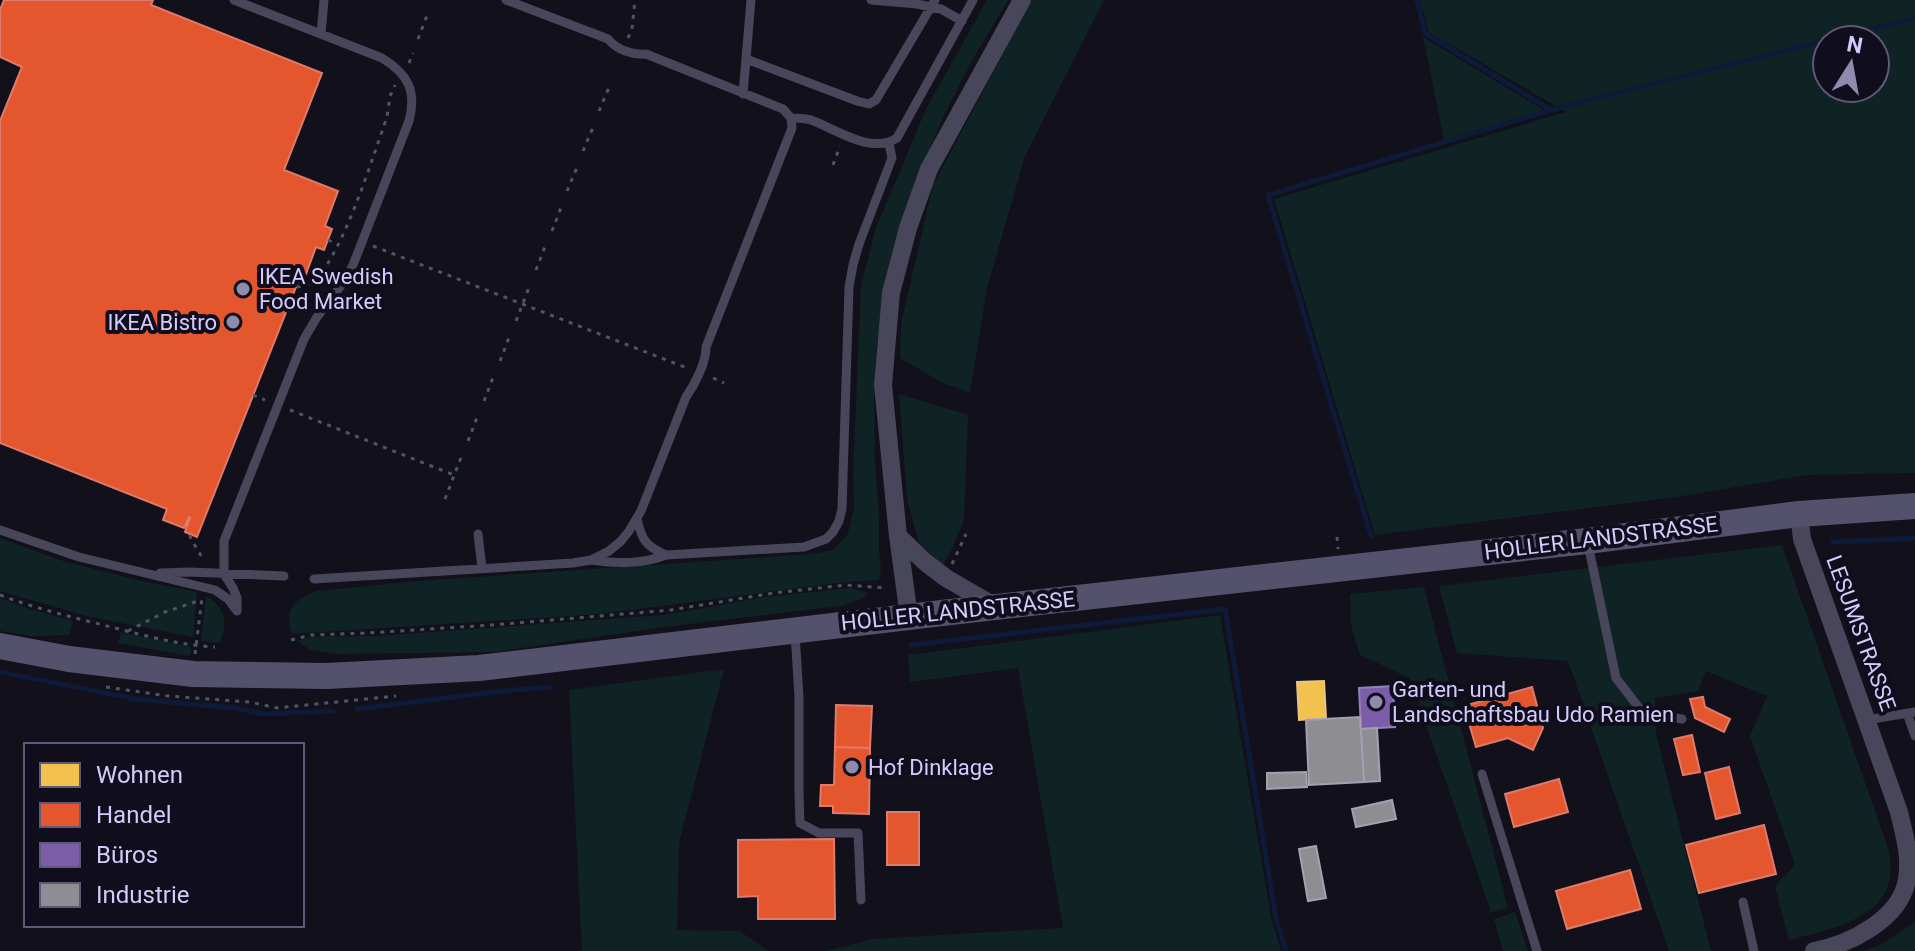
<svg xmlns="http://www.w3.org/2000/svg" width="1915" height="951" font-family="Roboto,sans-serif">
	<rect width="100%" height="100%" fill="#12101a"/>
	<path fill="#102324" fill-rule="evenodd" d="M 987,0 L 1008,0 L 973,59 L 945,113 L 922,167 L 882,310 L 876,351 L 874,399 L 875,462 L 879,515 L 879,550 L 881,569 L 879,580 L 844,582 L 600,614 L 292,634 C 283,610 295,598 317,591 L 417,581 L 812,554 L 833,550 L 848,534 L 854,508 L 853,474 L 861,285 L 876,228 L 926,109 Z
		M 1032,0 L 1104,0 L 1025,156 L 987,288 L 970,392 L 943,383 L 900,358 L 901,324 L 933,185 Z
		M 1420,0 L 1915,0 L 1915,473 L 1807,475 L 1676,497 L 1375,535 L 1274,199 L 1566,112 L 1429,32 ZM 1827,40 L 1875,40 L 1875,88 L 1827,88 Z
		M 1423,37 L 1544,110 L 1444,140 Z
		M 899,394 L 968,415 L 964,520 L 952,549 L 942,566 L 919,542 L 907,500 Z
		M 0,538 L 63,561 L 146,582 L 197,592 L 193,637 L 90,617 L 0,591 Z
		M 1782,545 L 1889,851 C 1890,859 1891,868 1890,876 C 1886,920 1823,931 1789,940 L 1775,886 L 1795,865 L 1750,736 L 1767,696 L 1706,671 L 1698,691 L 1655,698 L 1656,734 L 1711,951 L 1669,951 L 1568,661 L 1457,653 L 1439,586 Z
		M 1424,587 L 1508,908 L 1491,912 L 1410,678 L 1360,655 L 1351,625 L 1350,594 Z
		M 850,588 L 869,593 L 861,599 L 840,606 L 664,627 L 495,652 L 334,654 L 310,650 L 297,641 L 310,637 L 376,636 L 663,615 L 765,597 Z
		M 206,596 C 224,606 230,624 219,643 L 201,641 Z
		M 0,598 L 30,609 L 73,621 L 69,635 L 31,636 L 0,631 Z
		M 1220,615 L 1271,917 L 1281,951 L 826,951 L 873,939 L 1063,928 L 1018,668 L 910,682 L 908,655 Z
		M 121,632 L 191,647 L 190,656 L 118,643 Z
		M 724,669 L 679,843 L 677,930 L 740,931 L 768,951 L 582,951 L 569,690 Z
		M 1515,912 L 1528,951 L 1503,951 L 1494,919 Z
		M 1915,922 L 1915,951 L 1861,951 L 1880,945 Z"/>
	<path fill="#f2c14e" stroke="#e9c482" stroke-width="2" d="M 1324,681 L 1326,718 L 1299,720 L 1297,682 Z"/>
	<path fill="#e4572e" stroke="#df7a6c" stroke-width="2" d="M 4,0 L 153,0 L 151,5 L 322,73 L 284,170 L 338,191 L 325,226 L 332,229 L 324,250 L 316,247 L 306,274 L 302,272 L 197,537 L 185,532 L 190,518 L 189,517 L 184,528 L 163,520 L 167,509 L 0,443 L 0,121 L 22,67 L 0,57 L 0,10 Z
		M 1532,687 L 1543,728 L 1533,750 L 1508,738 L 1476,747 L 1464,706 Z
		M 1703,697 L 1705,707 L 1730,719 L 1724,732 L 1695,718 L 1690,699 Z
		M 836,705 L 872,706 L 870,748 L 835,747 Z
		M 1692,735 L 1700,772 L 1683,775 L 1674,739 Z
		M 835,747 L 870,748 L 869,814 L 833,813 L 833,806 L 820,806 L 821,785 L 834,785 Z
		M 1729,767 L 1740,813 L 1716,819 L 1705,773 Z
		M 1559,779 L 1568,812 L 1514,827 L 1505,794 Z
		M 887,812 L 919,812 L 919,865 L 887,865 Z
		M 1764,825 L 1776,874 L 1699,893 L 1686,845 Z
		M 834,839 L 835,919 L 758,919 L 758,896 L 738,897 L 738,840 Z
		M 1630,870 L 1641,909 L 1567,929 L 1556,891 Z"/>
	<path fill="#7b5ea7" stroke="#967fc0" stroke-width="2" d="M 1393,686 L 1395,727 L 1361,729 L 1359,688 Z"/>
	<path fill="#8d8d92" stroke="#a2a0b2" stroke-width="2" d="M 1360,717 L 1364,782 L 1309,785 L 1306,720 Z
		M 1377,728 L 1380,781 L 1364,782 L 1361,729 Z
		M 1306,772 L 1307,787 L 1267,789 L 1267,773 Z
		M 1392,800 L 1396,819 L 1356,827 L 1352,809 Z
		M 1316,846 L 1326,898 L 1308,901 L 1299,849 Z"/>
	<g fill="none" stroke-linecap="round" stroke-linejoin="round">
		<path stroke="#0d1b39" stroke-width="5" d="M 1417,0 L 1425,33 L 1551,110 L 1827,40
			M 1828,40 L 1915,18
			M 1371,536 L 1268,195 L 1551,110
			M 1833,542 L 1915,538
			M 911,645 L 1225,609 L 1276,918 L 1286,951
			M 0,672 L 136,699 L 235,708 L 264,714 L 333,711
			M 357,709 L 501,691 L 551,687"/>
		<path stroke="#4b5765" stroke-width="3" stroke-dasharray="4 6" stroke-linecap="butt" d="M 628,38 L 632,29 L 635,0
			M 418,39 L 428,13
			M 409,63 L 413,53
			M 599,111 L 610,85
			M 583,151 L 594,125
			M 833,165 L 840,146
			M 567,191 L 578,165
			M 552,231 L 562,205
			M 328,240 L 339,245
			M 373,246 L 687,368
			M 536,270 L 546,244
			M 297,287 C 301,286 305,286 309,284 C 339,268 374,153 387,117 L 390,96 L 395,85
			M 516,321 L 530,285
			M 500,361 L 510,335
			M 713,378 L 724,383
			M 253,395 L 265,400
			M 484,401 L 494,375
			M 290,410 L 454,475
			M 468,441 L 478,415
			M 445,499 L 462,455
			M 190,535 L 191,539 L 203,559
			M 1337,537 L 1338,549
			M 952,564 L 966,534
			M 0,595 C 34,608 68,616 103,625 C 139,634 177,645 215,647
			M 128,631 L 165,612 L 201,600
			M 291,640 L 311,635 L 368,633 L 492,625 L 671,610 L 774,593 L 846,585 L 886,588
			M 195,654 L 202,598
			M 106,687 L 168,696 L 250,702 L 277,708 L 396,696"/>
		<path stroke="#48465a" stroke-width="9" d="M 234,0 L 382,58 C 408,74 417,91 409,121 L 353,265 L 346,279 L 317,317 L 304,339 L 224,541 L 224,574 L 233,588 L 237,598 L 237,611
			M 871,0 L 917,4 L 941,9 L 962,21
			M 321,34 L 324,0
			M 746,59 L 857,101 L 869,104 L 876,100 L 935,0
			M 743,94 L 751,0
			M 791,118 C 798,118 804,118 811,120 C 836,129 871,155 897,138 L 973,0
			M 637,519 C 642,541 646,546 666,555
			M 0,530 L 79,557 L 215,590 L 228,599 L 237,611
			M 478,534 L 482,568
			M 1588,544 L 1616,678 L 1643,713 L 1682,719
			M 592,560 C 615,564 644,564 666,555 L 804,547 L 826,539 L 833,532 L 839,521 L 842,509 L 849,287 L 853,265 L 859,244 L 892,158 L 889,143
			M 160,573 L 190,572 L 284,576
			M 314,579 L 573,563 L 591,560 L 609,551 L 621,541 L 629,531 L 641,511 L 686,397 C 695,384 706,363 706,347 L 792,128 L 791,118 L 783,109 L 646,54 C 632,55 617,50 608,39 L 506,0
			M 795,633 L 799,697 L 799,794 L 800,823 L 819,833 L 858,833 L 861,900
			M 1907,713 L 1915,736
			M 1866,720 L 1915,712
			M 1482,774 L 1537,951
			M 1743,902 L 1754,951"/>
		<path stroke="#48465a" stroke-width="18" d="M 1799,514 L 1802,539 L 1899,812 C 1904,834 1911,856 1907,879 C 1901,919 1850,944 1814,951
			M 898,536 L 925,562 L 946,578 L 996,607
			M 909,617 L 898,536 L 883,385 L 891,293 L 908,228 L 929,169 L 1022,0"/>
		<path stroke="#54516d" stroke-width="26" d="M 0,646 L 69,659 L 193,674 L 327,676 L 479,668 L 942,613 L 1587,541 L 1799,514 L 1915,506"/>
	</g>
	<g fill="#908aad" stroke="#100d1d" stroke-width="3">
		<circle cx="243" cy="289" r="8"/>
		<circle cx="233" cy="322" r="8"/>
		<circle cx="1376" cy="702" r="8"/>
		<circle cx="852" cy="767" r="8"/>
	</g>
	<g text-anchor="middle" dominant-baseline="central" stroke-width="8" stroke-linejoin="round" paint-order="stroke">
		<g font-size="22" fill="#d4cbfc" stroke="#100d1d" text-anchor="start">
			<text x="259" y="276">IKEA Swedish<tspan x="259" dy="25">Food Market</tspan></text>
			<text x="217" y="322" text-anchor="end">IKEA Bistro</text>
			<text x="1392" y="689">Garten- und<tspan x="1392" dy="25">Landschaftsbau Udo Ramien</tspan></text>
			<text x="868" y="767">Hof Dinklage</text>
		</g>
		<g font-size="22" fill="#d4cbfc" stroke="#100d1d">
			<text transform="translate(1601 538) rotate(-7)">HOLLER LANDSTRASSE</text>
			<text transform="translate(958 611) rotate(-6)">HOLLER LANDSTRASSE</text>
			<text transform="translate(1861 633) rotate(70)">LESUMSTRASSE</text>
		</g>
	</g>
	<rect x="24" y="743" width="280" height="184" fill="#100d1d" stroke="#5e5976" stroke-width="2"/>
	<rect x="40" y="763" width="40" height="24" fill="#f2c14e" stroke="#5e5976" stroke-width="2"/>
	<text x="96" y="783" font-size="24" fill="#d4cbfc">Wohnen</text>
	<rect x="40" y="803" width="40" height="24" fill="#e4572e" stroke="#5e5976" stroke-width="2"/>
	<text x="96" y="823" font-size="24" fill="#d4cbfc">Handel</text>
	<rect x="40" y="843" width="40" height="24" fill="#7b5ea7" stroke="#5e5976" stroke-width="2"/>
	<text x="96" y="863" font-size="24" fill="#d4cbfc">Büros</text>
	<rect x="40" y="883" width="40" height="24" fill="#8d8d92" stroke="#5e5976" stroke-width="2"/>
	<text x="96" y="903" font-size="24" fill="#d4cbfc">Industrie</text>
	<g transform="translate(1851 64) rotate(11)"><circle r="38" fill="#100d1d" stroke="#5e5976" stroke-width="2"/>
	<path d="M0-6L14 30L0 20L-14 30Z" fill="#908aad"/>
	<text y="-12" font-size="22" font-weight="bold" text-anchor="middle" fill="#d4cbfc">N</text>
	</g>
</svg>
